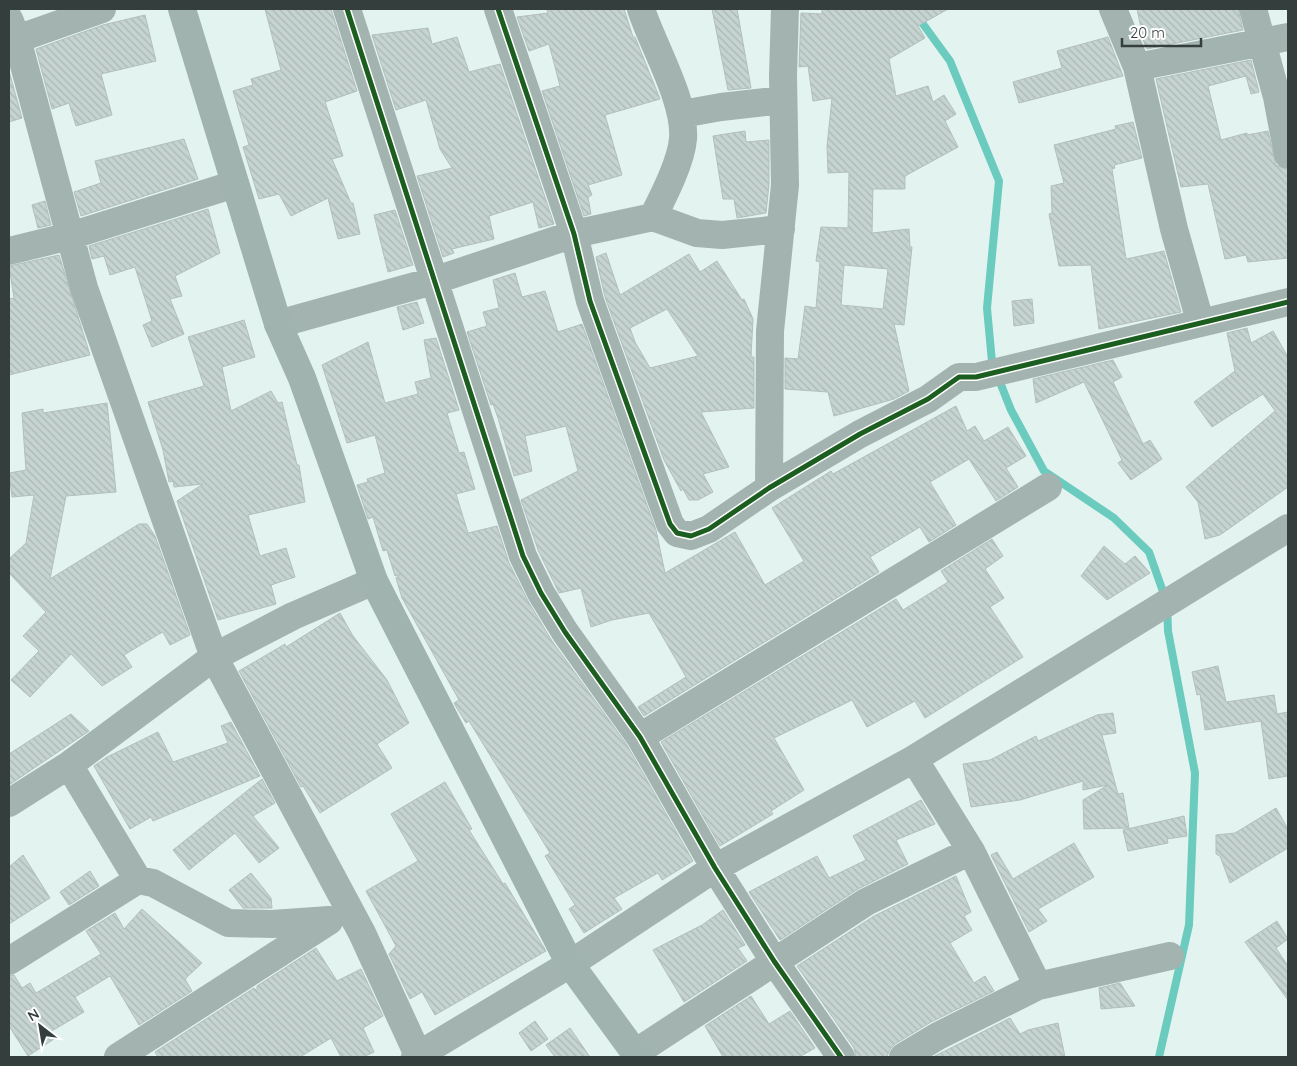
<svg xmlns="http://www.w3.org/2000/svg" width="1297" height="1066" font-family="Quicksand,sans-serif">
	<defs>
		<pattern id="building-back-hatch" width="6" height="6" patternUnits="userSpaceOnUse" patternTransform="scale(1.25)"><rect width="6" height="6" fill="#c6d4d1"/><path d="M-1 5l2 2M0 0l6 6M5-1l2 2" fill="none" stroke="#abb7b4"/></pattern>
	</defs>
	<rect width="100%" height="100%" fill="#e3f4f0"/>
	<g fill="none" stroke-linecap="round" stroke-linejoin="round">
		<path stroke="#6acbbe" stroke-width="8" d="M 912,9 L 950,61 L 999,181 L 987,308 L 992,362 L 1011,410 L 1044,471 L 1114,518 L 1149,552 L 1167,603 L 1168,631 L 1195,773 L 1189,925 L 1159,1057"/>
	</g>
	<path fill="url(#building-back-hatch)" stroke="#b2bfbc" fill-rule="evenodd" d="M 265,9 L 331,9 L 357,91 L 325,102 L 343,156 L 332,159 L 351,203 L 353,203 L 360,234 L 338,239 L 328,198 L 291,216 L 279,194 L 259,199 L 243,147 L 249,145 L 233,91 L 253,85 L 251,79 L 281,70 Z
		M 547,9 L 624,9 L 633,37 L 635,37 L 660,99 L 605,115 L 622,175 L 588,185 L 592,195 L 588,197 L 591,214 L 584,216 L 542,91 L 560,86 L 549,44 L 529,51 L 517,17 L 548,13 Z
		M 712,9 L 737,9 L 751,88 L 728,90 Z
		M 822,9 L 948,9 L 918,26 L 925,38 L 889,59 L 896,96 L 928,86 L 933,102 L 944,95 L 956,114 L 945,121 L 958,147 L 905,176 L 905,189 L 873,189 L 872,233 L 909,229 L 910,247 L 912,247 L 904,325 L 894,324 L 909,391 L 894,399 L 834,416 L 828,392 L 785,389 L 785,358 L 798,359 L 805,306 L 816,308 L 820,262 L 816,261 L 821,227 L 848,228 L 849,172 L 828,173 L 827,146 L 832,98 L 813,101 L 808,66 L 799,67 L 801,13 L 822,14 ZM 844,265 L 888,269 L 883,309 L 841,305 Z
		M 1137,9 L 1238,9 L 1243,30 L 1147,49 L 1138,29 L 1141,28 Z
		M 145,15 L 156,61 L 101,74 L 112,115 L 76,126 L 69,103 L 52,109 L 36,49 L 103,25 Z
		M 428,28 L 432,44 L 457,37 L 469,72 L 500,64 L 554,224 L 539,228 L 533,202 L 489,216 L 494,239 L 452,249 L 454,253 L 443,257 L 417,176 L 452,168 L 440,149 L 426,100 L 396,110 L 372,35 Z
		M 1108,37 L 1123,76 L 1019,103 L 1013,82 L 1062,68 L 1057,51 Z
		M 1251,60 L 1259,92 L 1251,94 L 1246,76 L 1208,86 L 1221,140 L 1247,133 L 1247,135 L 1268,131 L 1276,165 L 1288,170 L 1288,258 L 1248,262 L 1246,255 L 1225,259 L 1208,184 L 1181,187 L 1156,79 Z
		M 9,71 L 22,118 L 9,122 Z
		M 1133,122 L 1142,158 L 1114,165 L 1115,168 L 1112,169 L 1126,259 L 1164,251 L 1181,312 L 1099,329 L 1091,265 L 1059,266 L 1049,214 L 1052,213 L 1051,186 L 1064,183 L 1054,145 L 1116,129 L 1115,126 Z
		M 745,131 L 746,142 L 769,140 L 769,184 L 766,213 L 737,218 L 734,199 L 723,199 L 713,136 Z
		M 184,139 L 198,179 L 81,216 L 74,192 L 101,183 L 95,161 Z
		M 45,201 L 51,225 L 38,228 L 32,205 Z
		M 208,209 L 220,253 L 175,276 L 182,296 L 170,299 L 184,334 L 152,347 L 143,325 L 152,321 L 135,267 L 110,275 L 104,256 L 92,259 L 89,246 Z
		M 395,210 L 413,265 L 388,272 L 374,215 Z
		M 606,253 L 620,295 L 689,254 L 700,272 L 717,261 L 742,300 L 744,299 L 753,319 L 751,357 L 754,357 L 754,408 L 701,412 L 729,467 L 703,474 L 713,492 L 698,500 L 689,500 L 683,489 L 681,491 L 664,460 L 605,297 L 596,257 ZM 667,309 L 698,356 L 650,368 L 635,342 L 630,328 Z
		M 59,255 L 90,355 L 9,375 L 9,299 L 14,298 L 9,266 Z
		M 515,273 L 522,297 L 545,291 L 558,332 L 582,324 L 656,530 L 665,573 L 735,532 L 765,585 L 804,561 L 772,508 L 831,471 L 833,474 L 956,406 L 967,431 L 975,426 L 984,441 L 1008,427 L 1026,456 L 1006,468 L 1018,487 L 996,501 L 969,459 L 930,482 L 956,525 L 929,542 L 920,527 L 870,557 L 879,572 L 644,716 L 638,707 L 686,677 L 649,613 L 612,620 L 591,627 L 581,588 L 559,593 L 538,550 L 521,500 L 578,471 L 566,426 L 525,436 L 532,471 L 514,476 L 498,418 L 493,404 L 491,405 L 467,332 L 487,326 L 483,312 L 499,308 L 493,280 Z
		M 1032,299 L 1034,323 L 1014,326 L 1012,301 Z
		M 417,302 L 424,323 L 403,330 L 397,307 Z
		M 244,320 L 255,357 L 222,367 L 231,411 L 271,391 L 278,403 L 282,402 L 297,465 L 299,465 L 305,502 L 248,515 L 260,556 L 286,548 L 295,577 L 271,585 L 276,604 L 218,620 L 177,501 L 203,484 L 174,487 L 173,481 L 169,482 L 163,450 L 148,402 L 204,386 L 188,337 Z
		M 1247,328 L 1251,343 L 1273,331 L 1288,357 L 1288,487 L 1220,535 L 1205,539 L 1198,502 L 1186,487 L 1275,411 L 1263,394 L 1212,427 L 1194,402 L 1235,371 L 1227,333 Z
		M 436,338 L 459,410 L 447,413 L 459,453 L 464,452 L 475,489 L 456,494 L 468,533 L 497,526 L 509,563 L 528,601 L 552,641 L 627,745 L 693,861 L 662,880 L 658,873 L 614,898 L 622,909 L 584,933 L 569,909 L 575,905 L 545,856 L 550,853 L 469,721 L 466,723 L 455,705 L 454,703 L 459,700 L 402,598 L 396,578 L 401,574 L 395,576 L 387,550 L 383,551 L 373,517 L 368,519 L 357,485 L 368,482 L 367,479 L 385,473 L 375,435 L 347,443 L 322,365 L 368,342 L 385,403 L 418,394 L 415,382 L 431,378 L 424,340 Z
		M 1113,360 L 1122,377 L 1113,382 L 1143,444 L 1150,440 L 1162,459 L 1131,480 L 1118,463 L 1122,460 L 1084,382 L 1036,403 L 1033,379 Z
		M 107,403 L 116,492 L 66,496 L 50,579 L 139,524 L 147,524 L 155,536 L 190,635 L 170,645 L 163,632 L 159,634 L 124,655 L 132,667 L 102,686 L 71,654 L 30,697 L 11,680 L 39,651 L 23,636 L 46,612 L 9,573 L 9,559 L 26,543 L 34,495 L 12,497 L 9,473 L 26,470 L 22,413 L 43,409 L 43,413 Z
		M 992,539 L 1003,556 L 985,569 L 1004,598 L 990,607 L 1023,657 L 925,718 L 915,701 L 867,727 L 852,700 L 774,738 L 804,790 L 771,811 L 773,814 L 720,846 L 661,742 L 896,599 L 903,610 L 948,582 L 941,571 Z
		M 1104,546 L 1125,564 L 1135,556 L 1150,573 L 1107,600 L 1081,576 Z
		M 340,613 L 353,636 L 387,680 L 409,723 L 377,744 L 392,768 L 320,813 L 303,786 L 301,787 L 239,671 L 285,644 L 286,647 Z
		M 1218,666 L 1226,702 L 1274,695 L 1277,714 L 1288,712 L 1288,776 L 1269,779 L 1261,721 L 1205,730 L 1200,694 L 1197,695 L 1192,672 Z
		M 1113,713 L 1116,733 L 1102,735 L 1118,794 L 1123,793 L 1129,828 L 1084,829 L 1083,800 L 1108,785 L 1083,790 L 1083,781 L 1020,800 L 971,807 L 963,764 L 990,760 L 1036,736 L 1038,741 L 1097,715 Z
		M 71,714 L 89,731 L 9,785 L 9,754 Z
		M 231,722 L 260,776 L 153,821 L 151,817 L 130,829 L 94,766 L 107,757 L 158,732 L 173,762 L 228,743 L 221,726 Z
		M 262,779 L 275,803 L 253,816 L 279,848 L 259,863 L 235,833 L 189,870 L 173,850 Z
		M 445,782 L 472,829 L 469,830 L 503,884 L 505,883 L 546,951 L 435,1015 L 422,992 L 410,999 L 389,954 L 396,946 L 366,891 L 418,861 L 391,814 Z
		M 921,800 L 935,824 L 896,840 L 908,864 L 858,889 L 780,940 L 749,892 L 817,856 L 829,878 L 866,860 L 853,836 Z
		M 1276,808 L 1288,829 L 1288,848 L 1230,883 L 1220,856 L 1216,854 L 1216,835 L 1235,833 Z
		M 1184,816 L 1187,836 L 1167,839 L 1168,843 L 1128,851 L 1123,830 Z
		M 1074,843 L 1094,877 L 1038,909 L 1047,921 L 1029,932 L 991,855 L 997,852 L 1013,879 Z
		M 23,855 L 50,898 L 9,924 L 9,867 Z
		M 90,871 L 99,886 L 69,905 L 60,892 Z
		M 251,873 L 271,898 L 272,908 L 243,908 L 229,890 Z
		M 956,876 L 971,912 L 964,916 L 972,930 L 950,943 L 974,983 L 985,976 L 994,991 L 931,1022 L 895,1044 L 890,1049 L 887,1057 L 856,1057 L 854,1048 L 797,966 L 874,916 Z
		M 142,909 L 202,963 L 185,979 L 192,991 L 139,1025 L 110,976 L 75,997 L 84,1012 L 50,1032 L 54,1039 L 28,1056 L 9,1026 L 9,976 L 14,975 L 22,988 L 30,983 L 36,993 L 101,954 L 86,931 L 115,913 L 124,929 Z
		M 723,910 L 745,945 L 738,948 L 747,961 L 684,1002 L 653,950 L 702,925 Z
		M 1277,921 L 1288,939 L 1276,948 L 1288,966 L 1288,1000 L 1245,942 Z
		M 316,948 L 337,981 L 361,969 L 383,1016 L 363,1028 L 374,1052 L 363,1057 L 341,1057 L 331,1038 L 300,1057 L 158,1057 L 155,1052 L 254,988 L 257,991 L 257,986 Z
		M 1120,983 L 1135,1006 L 1101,1009 L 1099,988 Z
		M 751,996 L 769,1024 L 790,1011 L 815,1048 L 799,1057 L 723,1057 L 705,1026 Z
		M 1010,1018 L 1020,1034 L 1028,1030 L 1058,1023 L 1065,1057 L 933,1057 Z
		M 535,1021 L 548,1039 L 531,1051 L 519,1033 Z
		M 570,1028 L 590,1057 L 555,1057 L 546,1045 Z"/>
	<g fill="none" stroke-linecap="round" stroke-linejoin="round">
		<path stroke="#a3b3b0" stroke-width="28" d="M 347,9 L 523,556 L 541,593 L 565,632 L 640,737 L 715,868 L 774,961 L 841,1057
			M 498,9 L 574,234 L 590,301 L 670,524 L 677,533 L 691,536 L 709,529 L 769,488 L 860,434 L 928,399 L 959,377 L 976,377 L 1288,302
			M 1113,9 L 1137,67 L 1174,229 L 1200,321
			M 1253,9 L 1277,97 L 1288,155
			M 9,19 L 17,39 L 84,288 L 214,657 L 362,933 L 418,1055
			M 17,39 L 102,9
			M 1137,67 L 1288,37
			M 682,114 L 721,107 L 783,100
			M 653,217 L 697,233 L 722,235 L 781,229
			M 9,251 L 70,236 L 235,184
			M 278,324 L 433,281 L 574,234 L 653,217 C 664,195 681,162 683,139 C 686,101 653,46 641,9
			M 769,488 L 770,331 L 785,185 L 783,76 L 785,9
			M 640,737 L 1048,487
			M 914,759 L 971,851 L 1038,986
			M 69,765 L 138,880
			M 9,803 L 69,765 L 214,657 L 293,616 L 374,581
			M 9,961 L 138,880 L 153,883 L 228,923 L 272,924 L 329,920
			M 635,1053 L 866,902 L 971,851
			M 118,1057 L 329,921
			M 415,1057 L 570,964 L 715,868 L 914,759 L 1288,528
			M 903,1057 L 938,1036 L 1038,986 L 1170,956"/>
		<path stroke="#a0b3af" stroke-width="28" d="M 182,9 L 278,324 L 302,378 L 374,581 L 570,964 L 638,1057"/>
		<defs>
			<path id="cycleway" d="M 347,9 L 523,556 L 541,593 L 565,632 L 640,737 L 715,868 L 774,961 L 841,1057
				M 498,9 L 574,234 L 590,301 L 670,524 L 677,533 L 691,536 L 709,529 L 769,488 L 860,434 L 928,399 L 959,377 L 976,377 L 1288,302"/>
		</defs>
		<use href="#cycleway" stroke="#fff" stroke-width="8"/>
		<use href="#cycleway" stroke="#1b5e20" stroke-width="5"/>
	</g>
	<rect width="1297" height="1066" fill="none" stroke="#343f3d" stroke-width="20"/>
	<g transform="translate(40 1026) rotate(329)" stroke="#ffffff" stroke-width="4" paint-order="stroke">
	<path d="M0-4L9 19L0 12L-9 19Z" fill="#343f3d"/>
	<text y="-8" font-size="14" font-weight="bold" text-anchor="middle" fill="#343f3d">N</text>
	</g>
	<path d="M1122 38v8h79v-8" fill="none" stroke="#343f3d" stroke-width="2.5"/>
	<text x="1130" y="38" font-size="15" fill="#343f3d" stroke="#ffffff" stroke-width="4" paint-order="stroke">20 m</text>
</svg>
